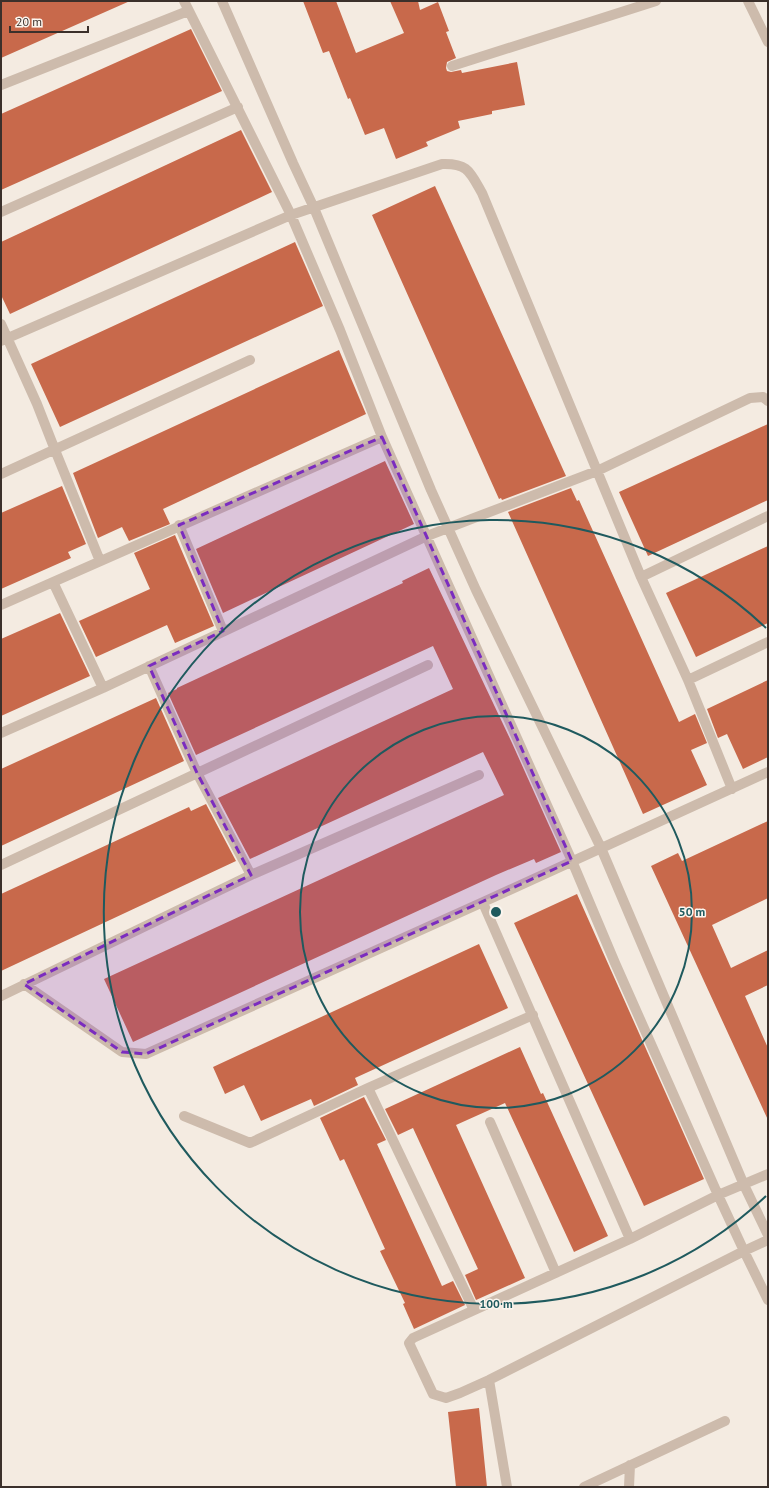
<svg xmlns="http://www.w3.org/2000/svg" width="769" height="1488" font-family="'PT Sans',sans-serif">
	<rect width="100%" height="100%" fill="#f4ebe1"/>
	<path fill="#c8694b" d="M 1,1 L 130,1 L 1,58 Z
		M 303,1 L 336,1 L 356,53 L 404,33 L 390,1 L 418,1 L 420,10 L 438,2 L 449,31 L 446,32 L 456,58 L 447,62 L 446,68 L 447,71 L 451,72 L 461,70 L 462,73 L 517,62 L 525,105 L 492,111 L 492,114 L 458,121 L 460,128 L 426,142 L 428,146 L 396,159 L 384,128 L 365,135 L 350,98 L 348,99 L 329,51 L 323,53 Z
		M 191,29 L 222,91 L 1,190 L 1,114 Z
		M 241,130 L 272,192 L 10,314 L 1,295 L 1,242 Z
		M 435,186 L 566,476 L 502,500 L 501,498 L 499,499 L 490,479 L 372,215 Z
		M 295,242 L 323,306 L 60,427 L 31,364 Z
		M 339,350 L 366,414 L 163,509 L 170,524 L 129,541 L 122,527 L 98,538 L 73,473 Z
		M 768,424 L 768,500 L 648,556 L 619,492 Z
		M 385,461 L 414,524 L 223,613 L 196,549 Z
		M 62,486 L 86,544 L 68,552 L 71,558 L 1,589 L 1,513 Z
		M 571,488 L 577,501 L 579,500 L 679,722 L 695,714 L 707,743 L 691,750 L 707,785 L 643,814 L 508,512 Z
		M 175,535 L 214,626 L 175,643 L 167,625 L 96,657 L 79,621 L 150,589 L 134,553 Z
		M 768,546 L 768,623 L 696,657 L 666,593 Z
		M 429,568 L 512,743 L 561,852 L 536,863 L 534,859 L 496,875 L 133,1042 L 104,979 L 504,795 L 483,752 L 250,859 L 218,798 L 453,689 L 433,646 L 196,755 L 168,693 L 177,689 L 177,688 L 403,583 L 402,581 Z
		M 60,613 L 90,676 L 1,716 L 1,639 Z
		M 768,680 L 768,757 L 743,769 L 727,734 L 718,738 L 707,709 Z
		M 156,698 L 184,761 L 1,846 L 1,769 Z
		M 206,804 L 236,861 L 1,971 L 1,894 L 189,807 L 191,811 Z
		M 768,821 L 768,898 L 712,925 L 731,968 L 768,950 L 768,985 L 745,996 L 768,1048 L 768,1120 L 651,866 L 678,853 L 682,861 Z
		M 577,894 L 704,1179 L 644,1206 L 514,923 Z
		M 479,944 L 508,1008 L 355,1078 L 358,1085 L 314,1106 L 311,1099 L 261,1121 L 244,1085 L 225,1094 L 213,1067 Z
		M 520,1047 L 541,1094 L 543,1093 L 608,1236 L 574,1252 L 505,1103 L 456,1125 L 525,1278 L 476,1300 L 465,1275 L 478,1269 L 413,1128 L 398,1135 L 385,1109 Z
		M 364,1097 L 386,1140 L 377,1144 L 442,1286 L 453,1281 L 465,1305 L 414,1329 L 403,1304 L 405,1303 L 380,1251 L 385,1249 L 344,1159 L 340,1161 L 320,1118 Z
		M 479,1408 L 487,1487 L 456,1487 L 448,1412 Z"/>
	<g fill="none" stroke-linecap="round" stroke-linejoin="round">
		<path stroke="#cdbbac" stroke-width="10" d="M 184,1 L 291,215 L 340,330 L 382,437 L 572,861 L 615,963 L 718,1195 L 744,1251 L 768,1300
			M 222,1 L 293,163 L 314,208 L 431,490 L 476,590 L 601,848 L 744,1185 L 768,1235
			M 748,1 L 768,42
			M 452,66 L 656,1
			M 1,85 L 188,11
			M 1,212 L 238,107
			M 1,324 L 37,404 L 55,450 L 100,561
			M 1,341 L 291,215 L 442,164 C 468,163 470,172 482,193 L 641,577 L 688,680 L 732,789
			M 1,474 L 250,360
			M 179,525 L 223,631
			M 641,577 L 768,516
			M 53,582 L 103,688
			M 1,605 L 382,437
			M 149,666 L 197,773 L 251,875
			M 688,680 L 768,642
			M 1,733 L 103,688 L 427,536 L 597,471 L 750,398 L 763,397 L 768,401
			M 1,865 L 428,665
			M 483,903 L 630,1239
			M 24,984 L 122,1052 L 146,1054 C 354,961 561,867 768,772
			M 1,996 L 251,875 L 479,775
			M 368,1088 L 474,1310
			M 184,1116 L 250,1143 L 368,1088 L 533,1015
			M 490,1122 L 556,1273
			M 768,1174 L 718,1195 L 630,1239 L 413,1338 L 409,1343 L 433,1394 L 446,1398 L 460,1393 L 489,1380 L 744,1251 L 768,1240
			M 489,1380 L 507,1487
			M 584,1487 L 725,1421
			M 629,1487 L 630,1465"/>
	</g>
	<path fill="#7b2cbf" fill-opacity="0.2" stroke="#7b2cbf" stroke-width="3" stroke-dasharray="8 5" stroke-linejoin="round" d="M 382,437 L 572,861 L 146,1054 L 122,1052 L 24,984 L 251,875 L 197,773 L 149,666 L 223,631 L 179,525 Z"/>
	<g fill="none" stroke="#1f5a5e" stroke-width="2">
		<circle cx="496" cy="912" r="196"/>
		<path d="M766 1196A392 392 0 1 1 766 628"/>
	</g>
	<circle cx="496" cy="912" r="6" fill="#1f5a5e" stroke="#fbf5ee" stroke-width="2"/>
	<g font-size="12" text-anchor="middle" font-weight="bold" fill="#1f5a5e" stroke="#fbf5ee" stroke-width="3" stroke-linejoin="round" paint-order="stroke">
		<text x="692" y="916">50 m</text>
		<text x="496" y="1308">100 m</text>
	</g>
	<rect width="769" height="1488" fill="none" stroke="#3b302b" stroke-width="4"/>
	<path d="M10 26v6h78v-6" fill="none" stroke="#3b302b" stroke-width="2"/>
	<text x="16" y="26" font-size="12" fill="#3b302b" stroke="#fbf5ee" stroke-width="3" paint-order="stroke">20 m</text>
</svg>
